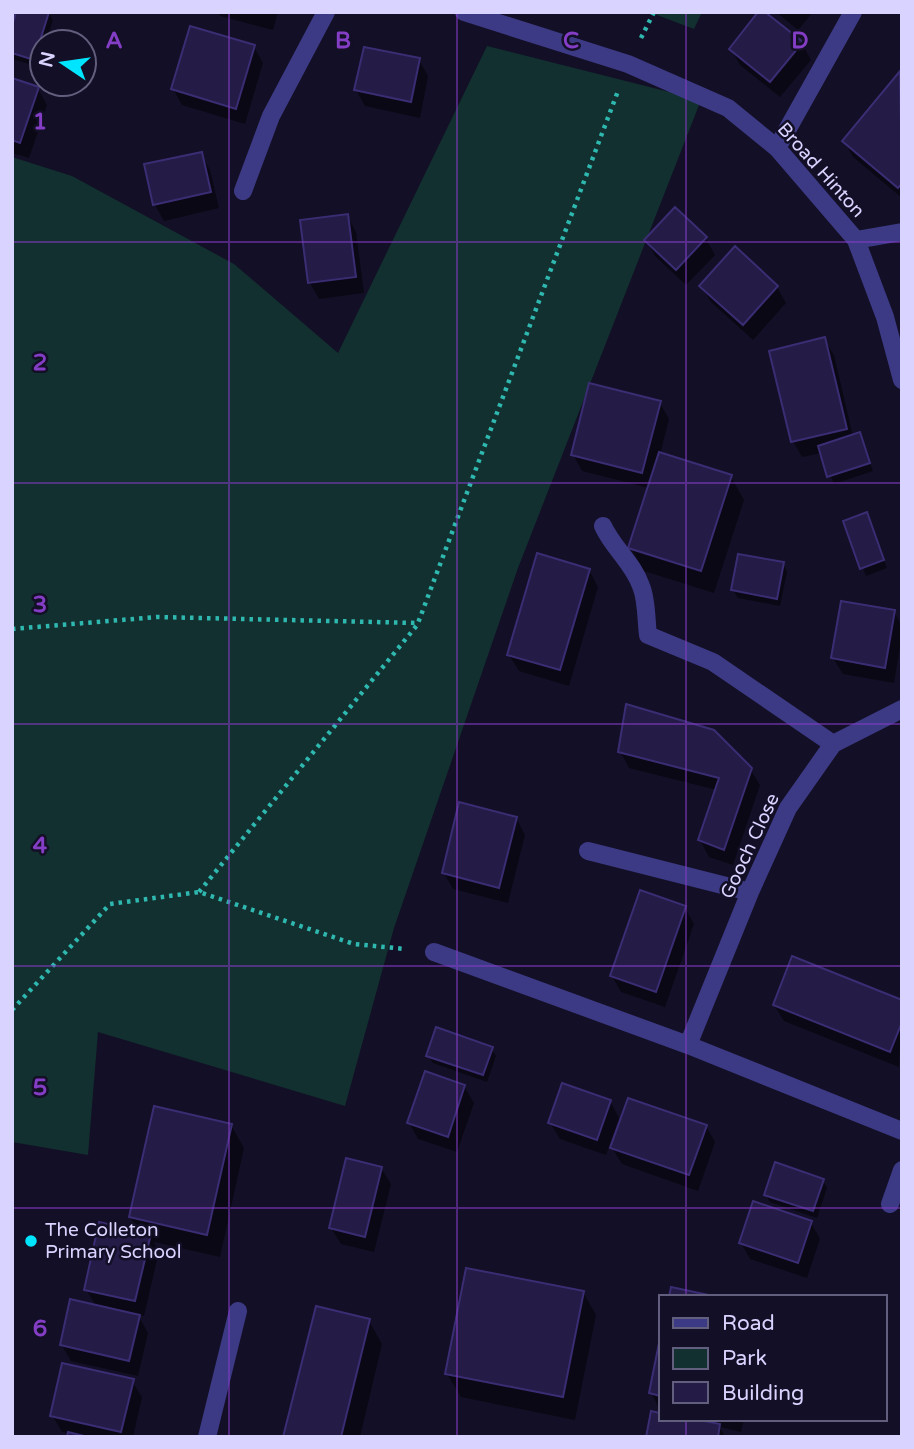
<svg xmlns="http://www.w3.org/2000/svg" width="914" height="1449" font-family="'Varela Round',sans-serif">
	<rect width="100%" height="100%" fill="#130f26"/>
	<path fill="#12302f" d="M 649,12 L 702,12 L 694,29 Z
		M 487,46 L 701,100 L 518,568 L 394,928 L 345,1106 L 98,1032 L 88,1155 L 12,1142 L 12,157 L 72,176 L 234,264 L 338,353 Z"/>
	<path fill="#0007" d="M 48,12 L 53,20 L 46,42 L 42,42 L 39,67 L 12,59 L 12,32 Z
		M 218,12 L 278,12 L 273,30 L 220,16 Z
		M 776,12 L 813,12 L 798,30 Z
		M 802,43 L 811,60 L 780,97 L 740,65 L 731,49 Z
		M 254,47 L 263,63 L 245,124 L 182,105 L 173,89 Z
		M 419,60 L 428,76 L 420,118 L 365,106 L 356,90 Z
		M 900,74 L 902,75 L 902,198 L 853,157 L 844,141 Z
		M 12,80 L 38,89 L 47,105 L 29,158 L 12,153 Z
		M 201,154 L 210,170 L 219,208 L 164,221 L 155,205 L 146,166 Z
		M 675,209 L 706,239 L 715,255 L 686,285 L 655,256 L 646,240 Z
		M 347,215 L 356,232 L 364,293 L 319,299 L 310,283 L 302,221 Z
		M 701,286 L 777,287 L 786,303 L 753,340 L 711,302 Z
		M 824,339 L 834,355 L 853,437 L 859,435 L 873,471 L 834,484 L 822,453 L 802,457 L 793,441 Z
		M 660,403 L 669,419 L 660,455 L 731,477 L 744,500 L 714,593 L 644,571 L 630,547 L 649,488 L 582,471 L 573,454 Z
		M 866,515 L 887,568 L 866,576 L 845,522 Z
		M 783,564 L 787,572 L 780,606 L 738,598 L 733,590 Z
		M 589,570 L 598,587 L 569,686 L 519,671 L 509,655 Z
		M 894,612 L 902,626 L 902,635 L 894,683 L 843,674 L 833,658 Z
		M 620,751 L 750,769 L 760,785 L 733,865 L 709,857 L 700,840 L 717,790 L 629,768 Z
		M 516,818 L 525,835 L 508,903 L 453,889 L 444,873 Z
		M 685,908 L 694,924 L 665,1007 L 621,992 L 612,976 Z
		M 902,1002 L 899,1067 L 784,1021 L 774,1005 Z
		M 491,1048 L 496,1056 L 487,1082 L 433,1063 L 428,1055 Z
		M 464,1086 L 474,1103 L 457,1152 L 418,1139 L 409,1123 Z
		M 610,1101 L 619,1118 L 606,1155 L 560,1139 L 550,1123 Z
		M 231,1125 L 244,1148 L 220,1257 L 154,1242 L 159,1251 L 144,1316 L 138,1315 L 148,1333 L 138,1376 L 71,1361 L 61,1344 L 96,1306 L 86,1289 L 140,1233 L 130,1217 Z
		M 706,1126 L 715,1142 L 698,1191 L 622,1164 L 612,1148 Z
		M 381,1168 L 391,1184 L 374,1252 L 341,1244 L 331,1228 Z
		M 823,1181 L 827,1188 L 817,1218 L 770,1202 L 766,1195 Z
		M 811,1223 L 820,1239 L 807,1278 L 750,1259 L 741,1243 Z
		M 583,1292 L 596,1315 L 575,1420 L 461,1397 L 447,1374 Z
		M 369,1321 L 382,1344 L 360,1437 L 285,1437 Z
		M 660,1347 L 660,1410 L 651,1393 Z
		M 132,1381 L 142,1397 L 133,1437 L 68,1437 L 69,1433 L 62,1432 L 52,1415 Z
		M 653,1413 L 660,1414 L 660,1419 L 744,1419 L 741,1432 L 720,1427 L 725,1437 L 648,1437 Z"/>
	<path fill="#241b47" stroke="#3b2d73" stroke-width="2" d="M 16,12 L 49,12 L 34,60 L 12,53 L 12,26 Z
		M 758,12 L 765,12 L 803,42 L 770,82 L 729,49 Z
		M 190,26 L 255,45 L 236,109 L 171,89 Z
		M 364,47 L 420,58 L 411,102 L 354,90 Z
		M 900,71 L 902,183 L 898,188 L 842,141 Z
		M 12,78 L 39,87 L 20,143 L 12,140 Z
		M 202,152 L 211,192 L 153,205 L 144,164 Z
		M 675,207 L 707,237 L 676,270 L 644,240 Z
		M 348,214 L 356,277 L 308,283 L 300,220 Z
		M 735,246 L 778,286 L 743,325 L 699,286 Z
		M 825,337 L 847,429 L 791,442 L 769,351 Z
		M 589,383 L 661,401 L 642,473 L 571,455 Z
		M 860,432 L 870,463 L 827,477 L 818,446 Z
		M 659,452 L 732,475 L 701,571 L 628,548 Z
		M 867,512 L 884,560 L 860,569 L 843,521 Z
		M 537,553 L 590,569 L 560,670 L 507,655 Z
		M 738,554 L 784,562 L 777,599 L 731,590 Z
		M 841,601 L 895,610 L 885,668 L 831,658 Z
		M 626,704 L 714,730 L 752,768 L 724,850 L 698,840 L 719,778 L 618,752 Z
		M 459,802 L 517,817 L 499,888 L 442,873 Z
		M 640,890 L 686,906 L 656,992 L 610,976 Z
		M 792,956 L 902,1000 L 902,1022 L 890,1052 L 773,1005 Z
		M 436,1027 L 493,1047 L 483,1075 L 426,1056 Z
		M 425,1071 L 465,1085 L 448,1137 L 407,1123 Z
		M 562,1083 L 611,1100 L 597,1140 L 548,1123 Z
		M 628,1098 L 707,1125 L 689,1175 L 610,1148 Z
		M 154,1106 L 232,1124 L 207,1235 L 129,1217 Z
		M 346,1158 L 382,1167 L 365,1237 L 329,1228 Z
		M 775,1162 L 824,1179 L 813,1211 L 764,1195 Z
		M 753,1201 L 812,1221 L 798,1263 L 739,1243 Z
		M 99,1222 L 151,1234 L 135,1301 L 84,1290 Z
		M 466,1268 L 584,1291 L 563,1397 L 445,1374 Z
		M 671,1287 L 718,1297 L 669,1297 Z
		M 70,1299 L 140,1315 L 129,1361 L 60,1345 Z
		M 316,1306 L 370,1319 L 341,1437 L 283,1437 Z
		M 660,1338 L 660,1396 L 649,1393 Z
		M 62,1363 L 134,1379 L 121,1432 L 50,1416 Z
		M 651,1411 L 660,1413 L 660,1419 L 694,1419 L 720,1424 L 718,1437 L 646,1437 Z
		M 68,1432 L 88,1437 L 67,1437 Z"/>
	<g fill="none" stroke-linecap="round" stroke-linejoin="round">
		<path stroke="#2fb8b0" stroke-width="4.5" stroke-dasharray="3.5 5" stroke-linecap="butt" d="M 641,38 L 654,12
			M 12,629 L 157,617 L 418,623 L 618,91
			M 199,892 L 418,624
			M 12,1010 L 110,904 L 199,892 L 354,944 L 405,949"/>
		<path stroke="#3d3a85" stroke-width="18" d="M 464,12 L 628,64 L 728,108 L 777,148 L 856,240 L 885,317 L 902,380
			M 777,148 L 853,12
			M 243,191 L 271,116 L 326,12
			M 856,240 L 902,232
			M 603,526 C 613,548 633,563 641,586 C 647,600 646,620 648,635 L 713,662 L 833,744
			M 588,851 L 750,892
			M 434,952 L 688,1045 L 902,1131
			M 688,1045 L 750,892 L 788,808 L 833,744 L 902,709
			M 890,1204 L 902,1170
			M 207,1437 L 238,1311"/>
	</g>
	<path fill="none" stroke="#843dc5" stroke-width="2" stroke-opacity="0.55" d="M 229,12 L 229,1437M 457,12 L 457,1437M 686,12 L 686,1297M 12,242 L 902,242M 12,483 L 902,483M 12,724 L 902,724M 12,966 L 902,966M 12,1208 L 902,1208M 686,1419 L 686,1437"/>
	<circle fill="#00e5ff" stroke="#130f26" stroke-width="2.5" cx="31" cy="1241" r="7"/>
	<g text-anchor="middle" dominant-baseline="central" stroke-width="5" stroke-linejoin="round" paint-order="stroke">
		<g font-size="19" fill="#d9d4ff" stroke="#130f26">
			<text transform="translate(821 170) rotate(48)">Broad Hinton</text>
			<text transform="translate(750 846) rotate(-65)">Gooch Close</text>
		</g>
		<g font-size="19" fill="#d9d4ff" stroke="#130f26" text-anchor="start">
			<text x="45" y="1230">The Colleton<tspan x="45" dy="22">Primary School</tspan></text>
		</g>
	</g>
	<g font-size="23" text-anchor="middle" font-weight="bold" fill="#843dc5" stroke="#130f26" stroke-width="5" stroke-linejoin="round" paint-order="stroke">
		<text x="114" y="48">A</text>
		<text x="343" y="48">B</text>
		<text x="571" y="48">C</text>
		<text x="800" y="48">D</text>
		<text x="40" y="129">1</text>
		<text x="40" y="370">2</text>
		<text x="40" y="612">3</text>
		<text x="40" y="853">4</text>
		<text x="40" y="1095">5</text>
		<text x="40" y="1336">6</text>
	</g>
	<rect width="914" height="1449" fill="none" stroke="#d9d4ff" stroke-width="28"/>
	<rect x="659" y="1295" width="228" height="126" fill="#130f26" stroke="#625e7d" stroke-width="2"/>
	<rect x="673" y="1318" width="35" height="10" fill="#3d3a85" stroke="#625e7d" stroke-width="2"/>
	<text x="722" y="1330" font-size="21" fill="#d9d4ff">Road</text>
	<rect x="673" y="1348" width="35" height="21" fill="#12302f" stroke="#625e7d" stroke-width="2"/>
	<text x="722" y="1365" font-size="21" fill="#d9d4ff">Park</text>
	<rect x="673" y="1382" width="35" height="21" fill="#241b47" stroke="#625e7d" stroke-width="2"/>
	<text x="722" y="1400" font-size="21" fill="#d9d4ff">Building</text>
	<g transform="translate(63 63) rotate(283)"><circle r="33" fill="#130f26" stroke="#625e7d" stroke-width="2"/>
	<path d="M0-5L12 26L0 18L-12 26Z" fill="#00e5ff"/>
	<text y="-10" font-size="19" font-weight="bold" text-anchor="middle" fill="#d9d4ff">N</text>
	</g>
</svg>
